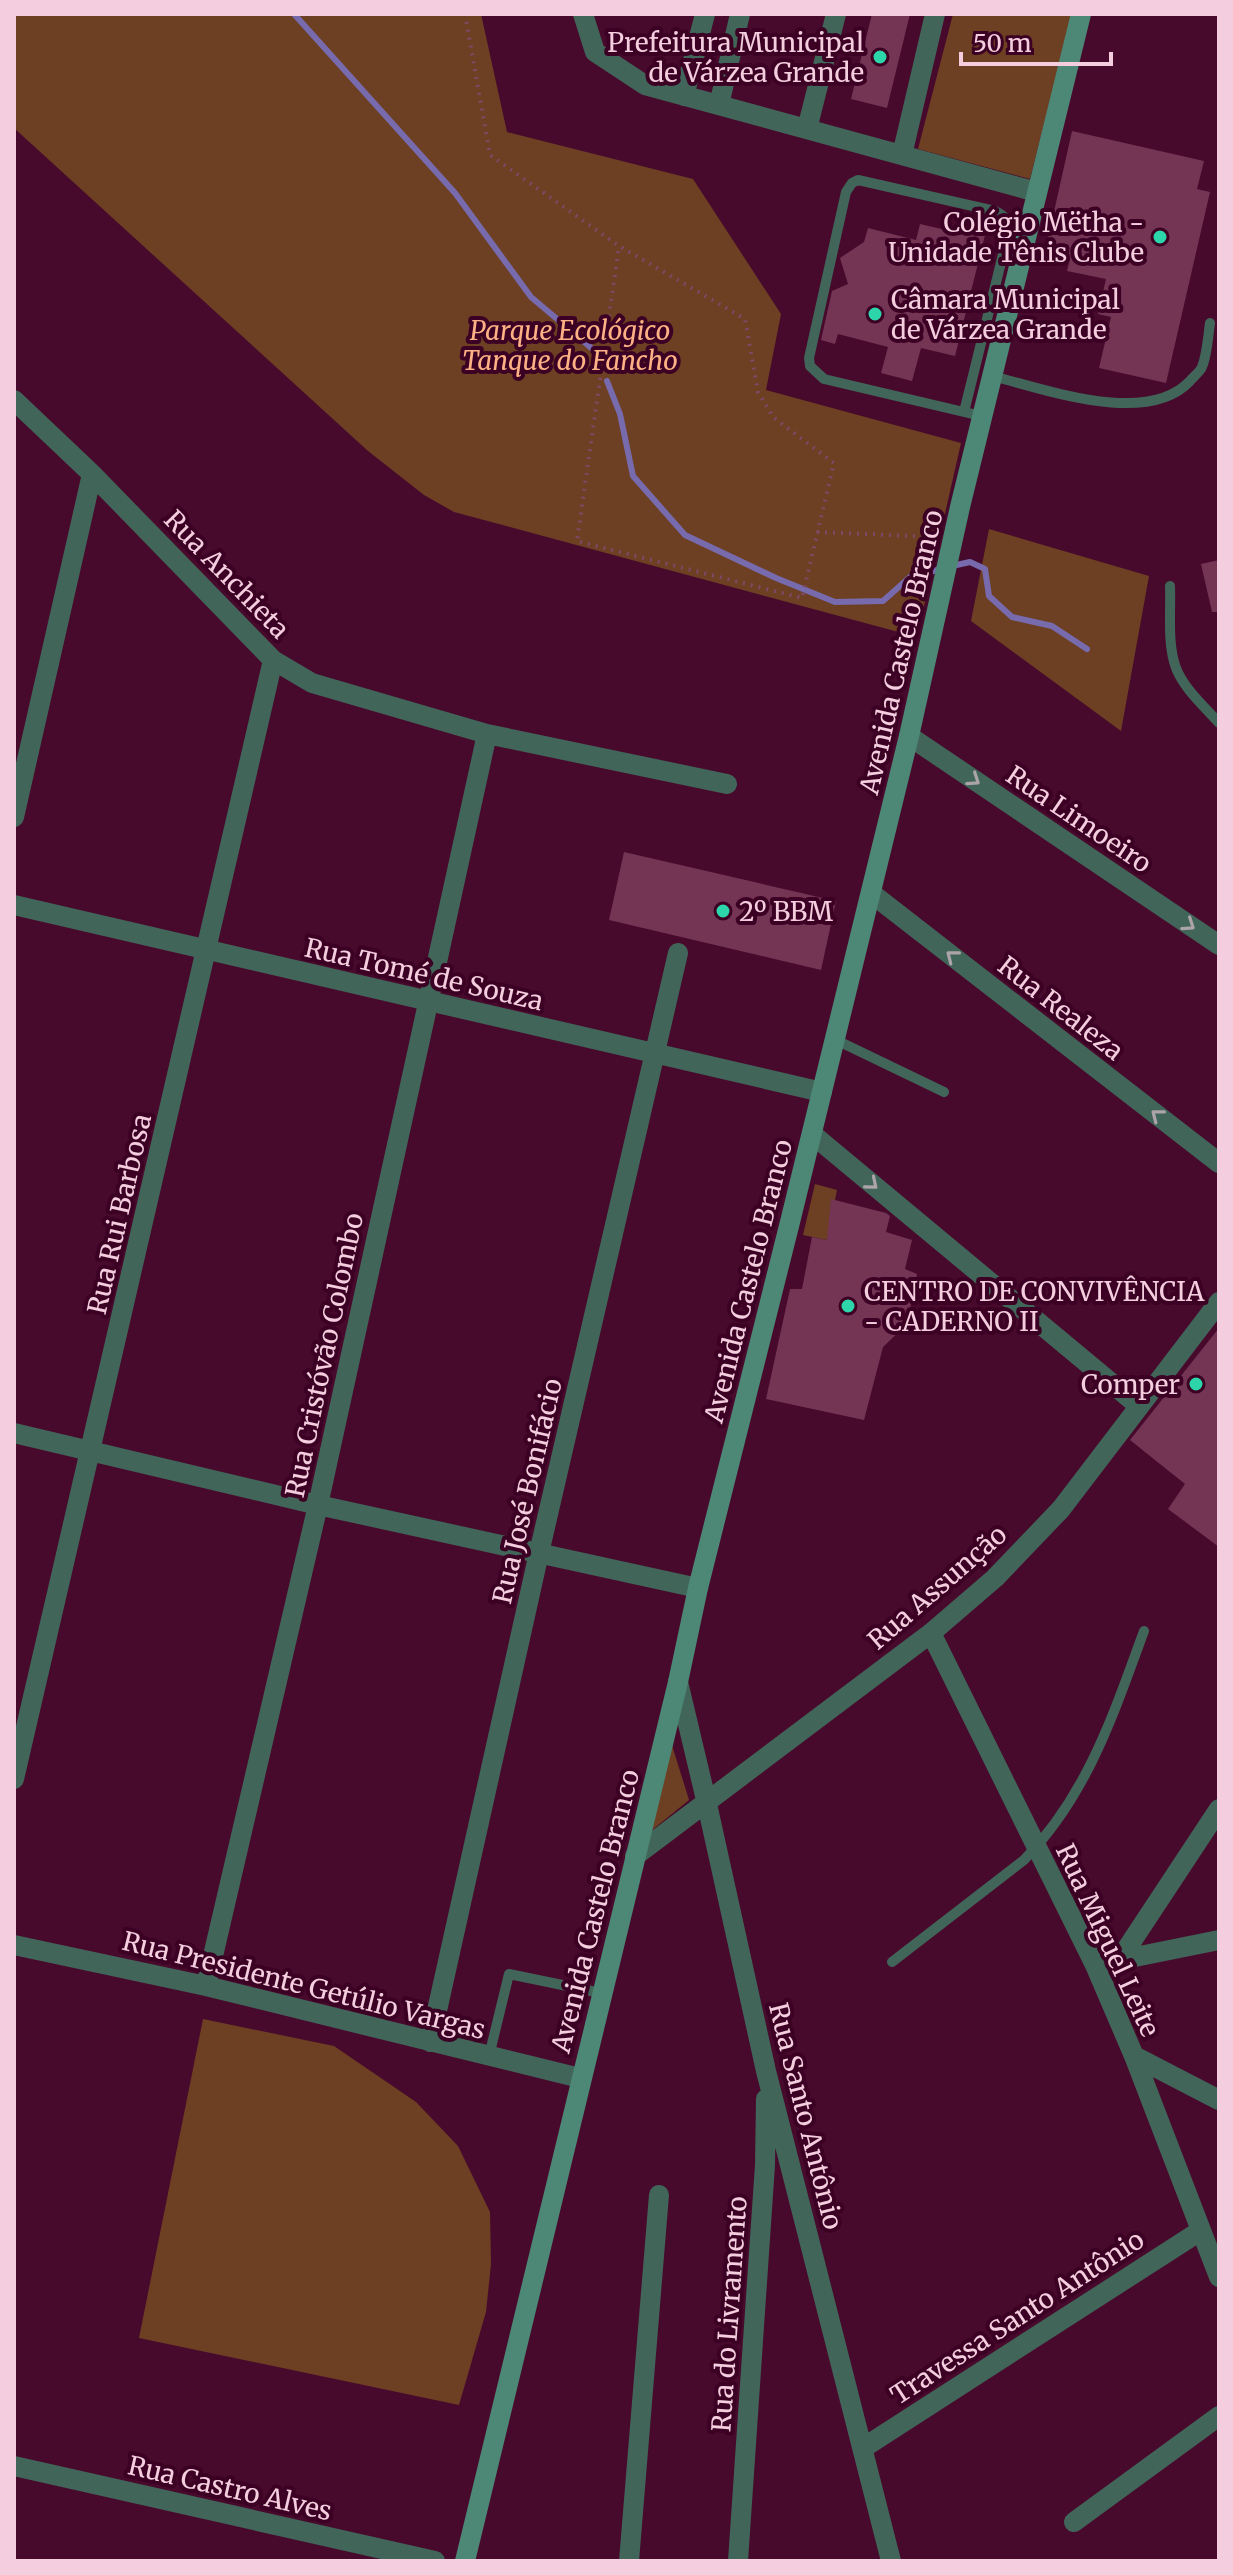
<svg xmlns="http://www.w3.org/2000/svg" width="1233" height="2575" font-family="Merriweather,serif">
	<rect width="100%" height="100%" fill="#470a2c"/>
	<path fill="#6d3f23" d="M 14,14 L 481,14 L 507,132 L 693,179 L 781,314 L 766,390 L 961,443 L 917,637 L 454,512 L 424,495 L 368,451 L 14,128 Z
		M 953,14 L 1072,14 L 1030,179 L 918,149 Z
		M 989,529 L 1149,576 L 1121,731 L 971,621 Z
		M 815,1184 L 837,1190 L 827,1240 L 803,1235 Z
		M 671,1742 L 689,1800 L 651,1831 Z
		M 203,2019 L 334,2046 L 416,2102 L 458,2146 L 490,2212 L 491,2264 L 486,2312 L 459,2405 L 139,2338 Z"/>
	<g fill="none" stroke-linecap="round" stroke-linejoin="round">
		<path stroke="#776bae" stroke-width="6" d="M 294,14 L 455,193 L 531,297 L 596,352
			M 607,381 L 620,414 L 633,476 L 685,535 L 776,578 L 835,602 L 883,601 L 910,577 L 941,569
			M 952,566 L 970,562 L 985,569 L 989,596 L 1012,617 L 1052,626 L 1087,649"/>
	</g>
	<path fill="#743555" d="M 872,14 L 910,14 L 887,108 L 851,99 Z
		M 1072,131 L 1204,161 L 1197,189 L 1210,192 L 1166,383 L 1099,368 L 1111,317 L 1098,314 L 1106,279 L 1067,271 L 1070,258 L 1045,252 Z
		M 962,221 L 987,227 L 955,356 L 921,348 L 912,381 L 881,373 L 888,347 L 838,334 L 835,344 L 821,340 L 832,291 L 848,284 L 840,258 L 864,242 L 868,228 L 916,240 L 920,224 L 959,233 Z
		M 1219,560 L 1219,612 L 1212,612 L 1201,564 Z
		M 624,852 L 836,901 L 821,970 L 609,920 Z
		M 831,1199 L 886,1213 L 890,1216 L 886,1232 L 912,1240 L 905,1269 L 917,1274 L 907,1324 L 883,1347 L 864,1420 L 766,1399 L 790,1289 L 802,1289 L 812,1237 L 827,1240 Z
		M 1219,1328 L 1219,1547 L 1168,1509 L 1185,1484 L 1130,1440 Z"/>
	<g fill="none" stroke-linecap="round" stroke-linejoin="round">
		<path stroke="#7e4965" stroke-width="4" stroke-dasharray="2 6" stroke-linecap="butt" d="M 465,14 L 490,155 L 619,246 L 745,319 L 758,392 L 773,417 L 834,463 L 802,598 L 577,541 L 619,246
			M 817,532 L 935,537"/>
		<path stroke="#416559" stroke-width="10" d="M 992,376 C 1045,389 1147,427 1190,381 C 1193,377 1200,372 1202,367 C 1207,355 1208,337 1210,323
			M 964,412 L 1009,230 C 1009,220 1005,216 995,211 L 858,180 L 852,183 L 846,192 L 809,358 L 810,366 L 824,379 L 964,412 L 982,416
			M 1170,586 C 1171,612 1167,644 1176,668 C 1184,689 1205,707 1219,723
			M 834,1039 L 944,1092
			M 892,1962 L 1024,1860 C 1088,1794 1113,1715 1144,1631
			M 489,2056 L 509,1974 L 601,1993"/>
		<path stroke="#416559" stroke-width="20" d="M 583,14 L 595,52 L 645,85 L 1037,192
			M 684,96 L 705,14
			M 719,105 L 740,14
			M 807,129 L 836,14
			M 902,155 L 935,14
			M 14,400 L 92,474 L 273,660 L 312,683 L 487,734 L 727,784
			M 909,736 L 1219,945
			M 14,817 L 92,474
			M 871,893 L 1219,1163
			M 14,905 L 822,1092
			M 812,1134 L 1139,1406
			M 14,1433 L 318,1505 L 698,1588
			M 931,1633 L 1095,1965 L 1134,2056 L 1219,2277
			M 678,1682 L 707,1804 L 766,2071 L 891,2561
			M 14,1779 L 273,660
			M 635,1856 L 931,1633 L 995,1578 L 1061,1509 L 1219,1302
			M 14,1945 L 206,1986 L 580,2078
			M 1120,1959 L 1219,1809
			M 1115,1961 L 1219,1940
			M 206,1986 L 318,1505 L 487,734
			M 430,2042 L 539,1553 L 678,953
			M 1134,2056 L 1219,2100
			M 863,2448 L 1200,2231
			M 14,2466 L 435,2561
			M 1074,2522 L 1219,2416
			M 629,2561 L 659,2195
			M 738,2561 L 765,2165 L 766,2099"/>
		<path stroke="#4c8875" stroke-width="20" d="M 465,2561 L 678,1682 L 698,1588 L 790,1222 L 909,736 L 960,507 L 1081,14"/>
	</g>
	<defs><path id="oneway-chevron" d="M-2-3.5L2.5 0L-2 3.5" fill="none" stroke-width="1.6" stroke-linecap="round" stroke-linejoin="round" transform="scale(2)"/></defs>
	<g stroke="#aca4a9">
		<use href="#oneway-chevron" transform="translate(974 780) rotate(34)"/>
		<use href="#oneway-chevron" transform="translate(1189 925) rotate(34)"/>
		<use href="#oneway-chevron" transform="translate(952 956) rotate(-142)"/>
		<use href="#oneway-chevron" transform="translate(1157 1115) rotate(-142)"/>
		<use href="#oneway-chevron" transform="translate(872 1184) rotate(40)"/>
	</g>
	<g fill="#2dd5ab" stroke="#3b0023" stroke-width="3">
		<circle cx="880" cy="57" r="8"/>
		<circle cx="1160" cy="237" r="8"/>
		<circle cx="875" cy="314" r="8"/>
		<circle cx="723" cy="911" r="8"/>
		<circle cx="848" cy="1306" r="8"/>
		<circle cx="1196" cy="1384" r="8"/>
	</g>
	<g text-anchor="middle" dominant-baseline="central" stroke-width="8" stroke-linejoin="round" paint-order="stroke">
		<g font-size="26" fill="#f4cede" stroke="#3b0023" text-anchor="end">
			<text x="864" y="42">Prefeitura Municipal<tspan x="864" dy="30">de Várzea Grande</tspan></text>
			<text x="1144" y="222">Colégio Mëtha -<tspan x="1144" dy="30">Unidade Tênis Clube</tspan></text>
			<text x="891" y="299" text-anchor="start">Câmara Municipal<tspan x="891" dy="30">de Várzea Grande</tspan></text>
			<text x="739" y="911" text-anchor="start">2º BBM</text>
			<text x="864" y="1291" text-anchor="start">CENTRO DE CONVIVÊNCIA<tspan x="864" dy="30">- CADERNO II</tspan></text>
			<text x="1180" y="1384">Comper</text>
		</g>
		<g font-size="26" font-style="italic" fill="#fdb185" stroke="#3b0023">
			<text x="570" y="330">Parque Ecológico<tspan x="570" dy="30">Tanque do Fancho</tspan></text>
		</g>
		<g font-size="26" fill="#f4cede" stroke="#3b0023">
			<text transform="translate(227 574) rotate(46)">Rua Anchieta</text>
			<text transform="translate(901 652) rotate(-77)">Avenida Castelo Branco</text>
			<text transform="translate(1079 819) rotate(34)">Rua Limoeiro</text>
			<text transform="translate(424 974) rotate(13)">Rua Tomé de Souza</text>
			<text transform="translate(1061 1008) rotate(38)">Rua Realeza</text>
			<text transform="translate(119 1214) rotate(-77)">Rua Rui Barbosa</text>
			<text transform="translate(748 1281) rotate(-76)">Avenida Castelo Branco</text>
			<text transform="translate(324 1355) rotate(-78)">Rua Cristóvão Colombo</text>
			<text transform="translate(527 1491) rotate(-77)">Rua José Bonifácio</text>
			<text transform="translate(937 1587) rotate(-41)">Rua Assunção</text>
			<text transform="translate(595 1911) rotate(-76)">Avenida Castelo Branco</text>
			<text transform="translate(1108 1940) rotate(65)">Rua Miguel Leite</text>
			<text transform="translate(304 1985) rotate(14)">Rua Presidente Getúlio Vargas</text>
			<text transform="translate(806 2116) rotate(76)">Rua Santo Antônio</text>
			<text transform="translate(729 2314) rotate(-86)">Rua do Livramento</text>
			<text transform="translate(1017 2317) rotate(-33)">Travessa Santo Antônio</text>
			<text transform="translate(230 2488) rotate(13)">Rua Castro Alves</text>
		</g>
	</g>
	<rect width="1233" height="2575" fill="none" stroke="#f4cede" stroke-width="32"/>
	<path d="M961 52v12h150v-12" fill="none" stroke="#f4cede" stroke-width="4"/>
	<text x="973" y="52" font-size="24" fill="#f4cede" stroke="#3b0023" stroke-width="6" paint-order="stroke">50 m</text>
</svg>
